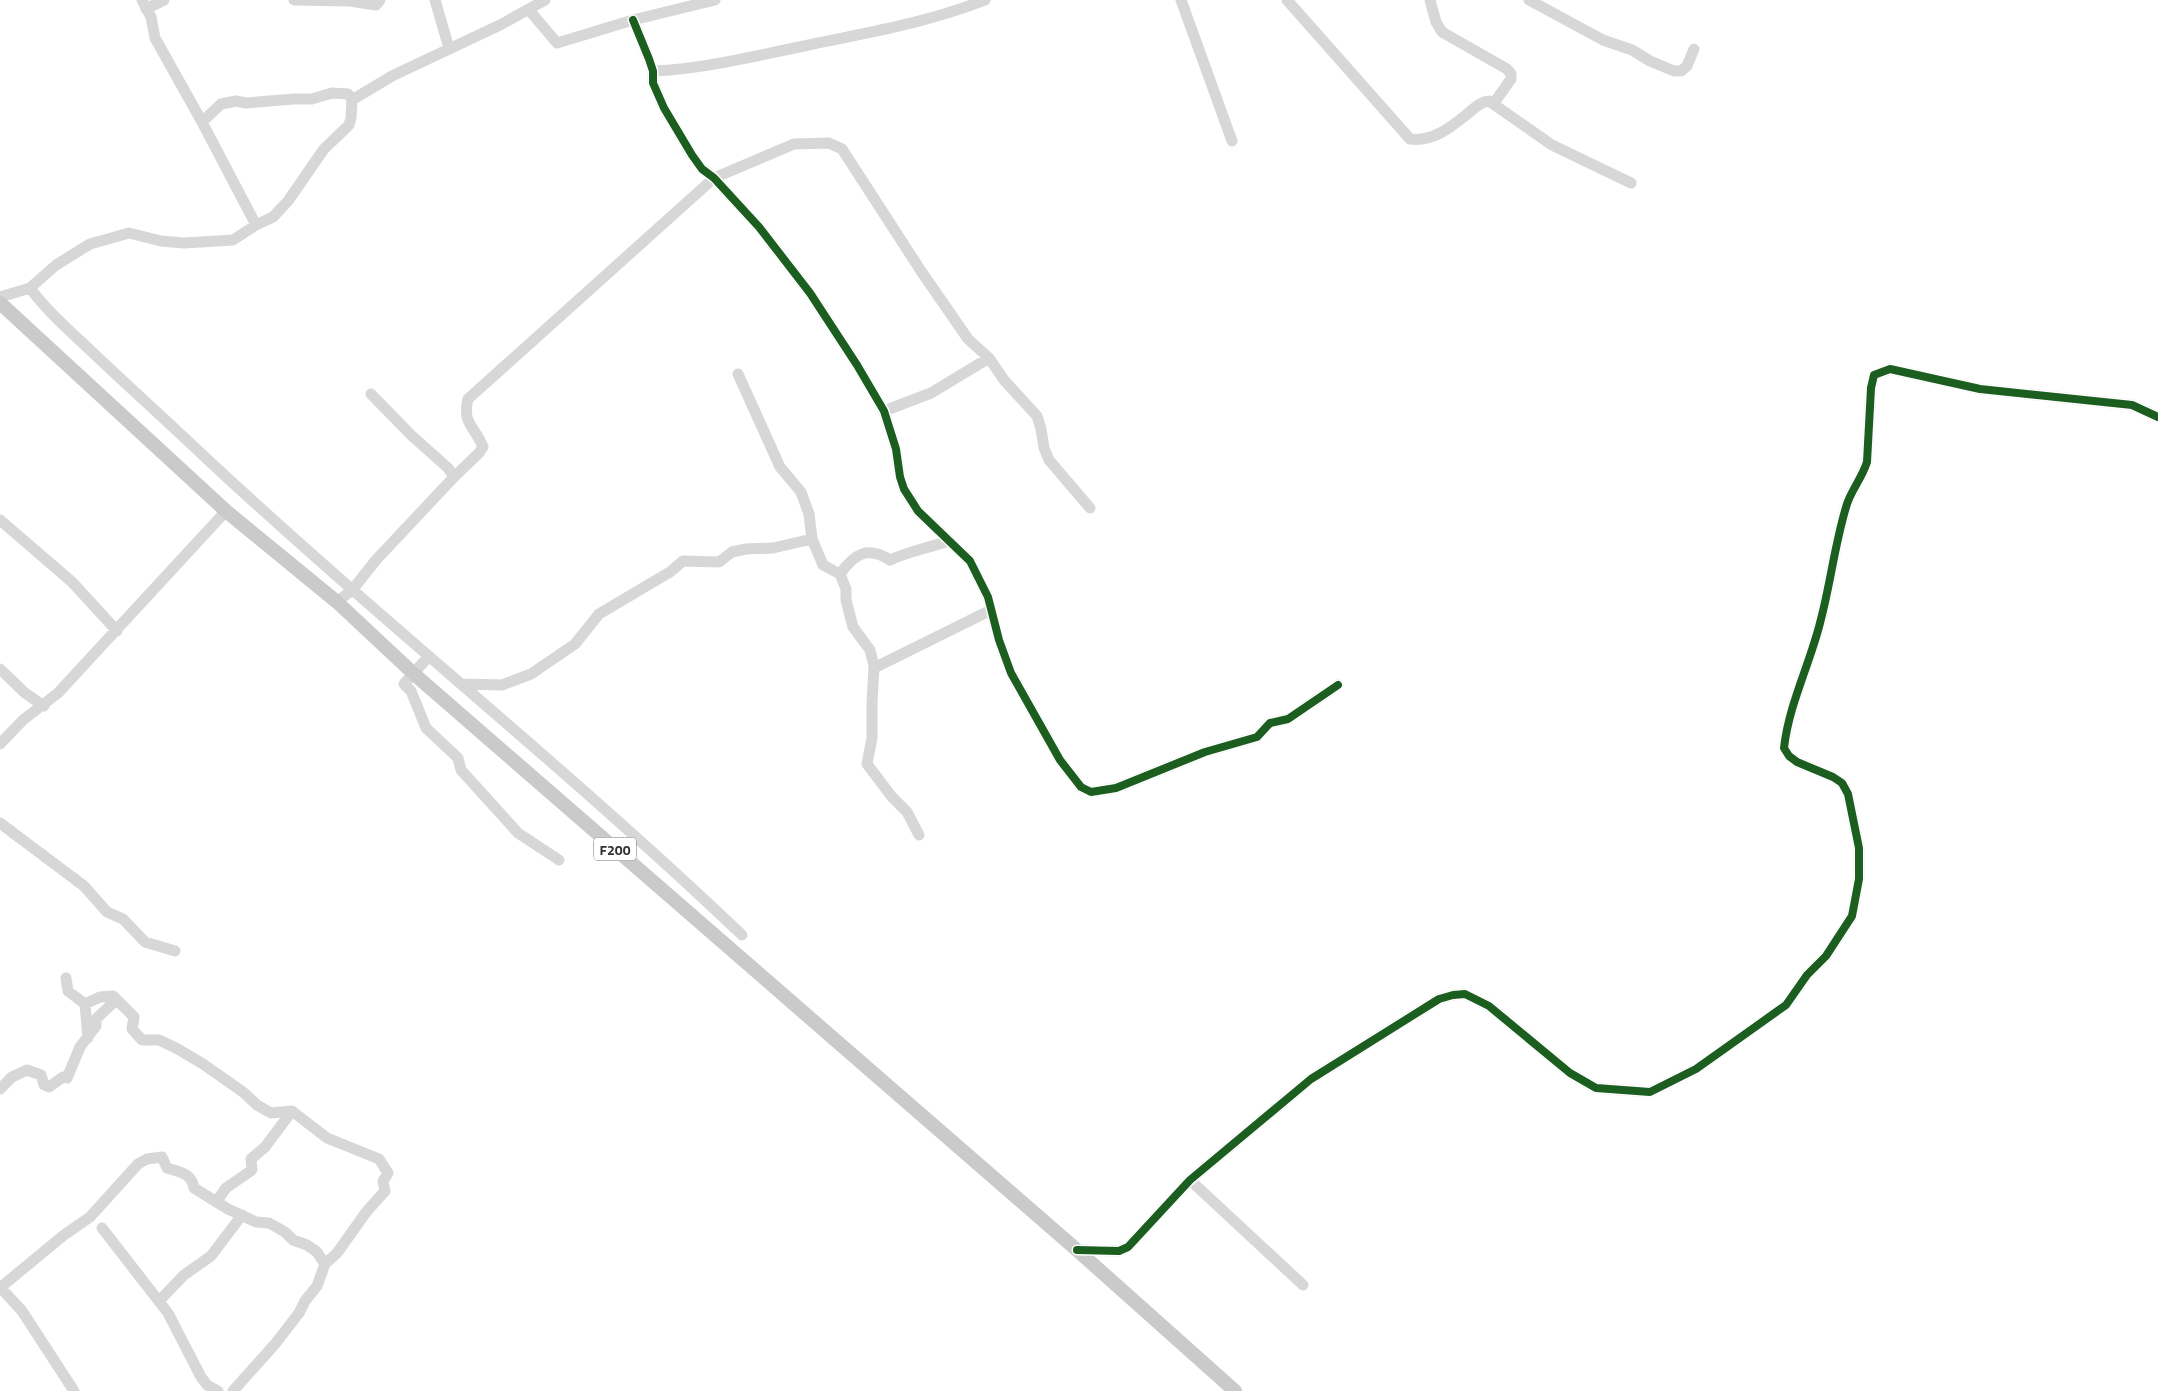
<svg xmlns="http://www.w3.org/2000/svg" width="2158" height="1391" font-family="'Titillium Web',sans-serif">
	<rect width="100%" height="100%" fill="#fff"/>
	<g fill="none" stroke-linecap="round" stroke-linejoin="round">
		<path stroke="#d7d7d7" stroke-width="11" d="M 142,0 L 151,17 L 155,38 L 202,122 L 256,225
			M 294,0 L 350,1 L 376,5 L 380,0
			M 435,0 L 449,48
			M 1181,0 L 1232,141
			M 1287,0 L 1410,139 C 1432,142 1450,128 1466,115 C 1474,109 1479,102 1489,101 L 1552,145 L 1631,183
			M 1430,0 L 1436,22 L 1442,32 L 1507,69 L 1511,74 L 1511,79 L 1494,103
			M 1529,0 L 1603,40 L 1632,50 L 1650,61 L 1674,71 L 1681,71 L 1687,66 L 1694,49
			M 146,9 L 164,0
			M 529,10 L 557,43 L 633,20 L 715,0
			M 633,20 L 649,59 L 653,71 L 653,83 L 664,108 L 692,155 L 702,169 L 714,178 L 759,227 L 810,293 L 857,365 L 884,411 L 896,449 L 900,477 L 904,489 L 918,511 L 970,561 L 988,597 L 999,640 L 1011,673 L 1060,760 L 1081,787 L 1091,792 L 1116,788 L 1205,752 L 1257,737 L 1270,723 L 1288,719 L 1338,685
			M 653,71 C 704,69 754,56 804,46 C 865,33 927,23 985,0
			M 352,100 L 392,76 L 502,24 L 545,0
			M 30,288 C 47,311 69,330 90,350 C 129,387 168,422 207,459 C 382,622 569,770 742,935
			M 0,297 L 30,288 L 56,265 L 90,244 L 129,233 L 161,241 L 184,243 L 233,240 L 256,225 L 273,217 L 288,201 L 324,149 L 349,125 L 351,118 L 352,100 L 348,94 L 332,93 L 312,99 L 294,99 L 246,103 L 236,101 L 221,104 L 202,122
			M 738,374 L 780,467 L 801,492 L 809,514 L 812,539 L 823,565 L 840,574 C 855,553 868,546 890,560 C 909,551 929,548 948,541
			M 884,411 L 931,393 L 989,358
			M 454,477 L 479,453 L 483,447 C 474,425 462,424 468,399 L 714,178 L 794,144 L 829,143 L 842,149 L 921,271 L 968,339 L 989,358 L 1004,380 L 1037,416 L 1041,429 L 1044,448 L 1049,460 L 1090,508
			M 0,520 L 72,582 L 117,631
			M 840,574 L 846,589 L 846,600 L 853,627 L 870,650 L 874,666 L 872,704 L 872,738 L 867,764 L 892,797 L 907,812 L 919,835
			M 337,602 L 353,589 L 376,560 L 454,477 L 448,468 L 411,435 L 371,394
			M 429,656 L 404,684 L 411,691 L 426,728 L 458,758 L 461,770 L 518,833 L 559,860
			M 874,668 L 991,610
			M 0,669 L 25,693 L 44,706
			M 463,684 L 502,685 L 531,674 L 575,644 L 599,614 L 670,572 L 683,561 L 719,562 L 732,552 L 746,549 L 773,548 L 812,539
			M 0,744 L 23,720 L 58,693 L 226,511
			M 0,823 L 84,886 L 107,912 L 123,919 L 145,942 L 175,951
			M 66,978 L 68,991 L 85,1004 L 100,997 L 113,996 L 134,1017 L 132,1029 L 142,1040 L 159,1040 L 176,1048 L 203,1064 L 243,1092 L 257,1105 L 271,1113 L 292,1111 L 327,1138 L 379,1159 L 388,1173 L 383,1181 L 385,1191 L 367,1211 L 337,1253 L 325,1264 L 317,1286 L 305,1301 L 299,1313 L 275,1344 L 233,1391
			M 85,1004 L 88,1038
			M 0,1089 L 12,1077 L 27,1070 L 41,1075 L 44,1085 L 49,1087 L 63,1077 L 67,1078 L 80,1047 L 96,1026 L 96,1019 L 116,1000
			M 1190,1180 L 1303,1285
			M 216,1202 L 226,1188 L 252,1170 L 251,1159 L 265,1147 L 292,1111
			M 102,1228 L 168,1313 L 201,1377 L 207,1385 L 218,1391
			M 1077,1250 L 1119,1251 L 1128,1247 L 1190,1180 L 1311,1079 L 1439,999 L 1453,995 L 1465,994 L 1489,1006 L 1570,1073 L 1596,1088 L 1650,1092 L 1696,1069 L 1786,1005 L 1807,975 L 1826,956 L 1852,916 L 1859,879 L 1859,848 L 1848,794 L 1842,783 L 1833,777 L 1797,762 L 1789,756 L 1784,748 C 1789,703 1811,662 1821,619 C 1831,581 1835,542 1847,504 C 1852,489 1862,478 1867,462 L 1871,388 L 1874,375 L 1890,369 L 1980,389 L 2132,405 L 2158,417
			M 0,1287 L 22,1311 L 74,1391
			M 1,1287 L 64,1235 L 90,1217 L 138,1164 L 147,1159 L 162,1157 L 167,1168 C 179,1172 192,1173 194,1188 L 228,1209 L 256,1222 L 269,1223 L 285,1232 L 293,1240 L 307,1245 L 317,1252 L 325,1264
			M 159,1301 L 184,1275 L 211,1256 L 242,1215"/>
		<path stroke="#cacaca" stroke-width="14" d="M 0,303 L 226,511 L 337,602 L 414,674 L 1077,1250 L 1235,1391"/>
		<defs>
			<path id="cycleway" d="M 633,20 L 649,59 L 653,71 L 653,83 L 664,108 L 692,155 L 702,169 L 714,178 L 759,227 L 810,293 L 857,365 L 884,411 L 896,449 L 900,477 L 904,489 L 918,511 L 970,561 L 988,597 L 999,640 L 1011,673 L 1060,760 L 1081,787 L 1091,792 L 1116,788 L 1205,752 L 1257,737 L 1270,723 L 1288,719 L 1338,685
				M 1077,1250 L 1119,1251 L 1128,1247 L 1190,1180 L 1311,1079 L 1439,999 L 1453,995 L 1465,994 L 1489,1006 L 1570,1073 L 1596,1088 L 1650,1092 L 1696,1069 L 1786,1005 L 1807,975 L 1826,956 L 1852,916 L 1859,879 L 1859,848 L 1848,794 L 1842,783 L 1833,777 L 1797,762 L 1789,756 L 1784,748 C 1789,703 1811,662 1821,619 C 1831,581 1835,542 1847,504 C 1852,489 1862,478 1867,462 L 1871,388 L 1874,375 L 1890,369 L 1980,389 L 2132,405 L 2158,417"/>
		</defs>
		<use href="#cycleway" stroke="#fff" stroke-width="11"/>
		<use href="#cycleway" stroke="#1b5e20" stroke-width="8"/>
	</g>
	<g text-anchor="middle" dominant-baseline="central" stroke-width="5" stroke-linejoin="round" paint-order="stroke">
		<rect fill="#fff" stroke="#707070" stroke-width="1" x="594" y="837.5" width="42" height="23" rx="4"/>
		<g font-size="14" font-weight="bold" fill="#333">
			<text x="615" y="849">F200</text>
		</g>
	</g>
</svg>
